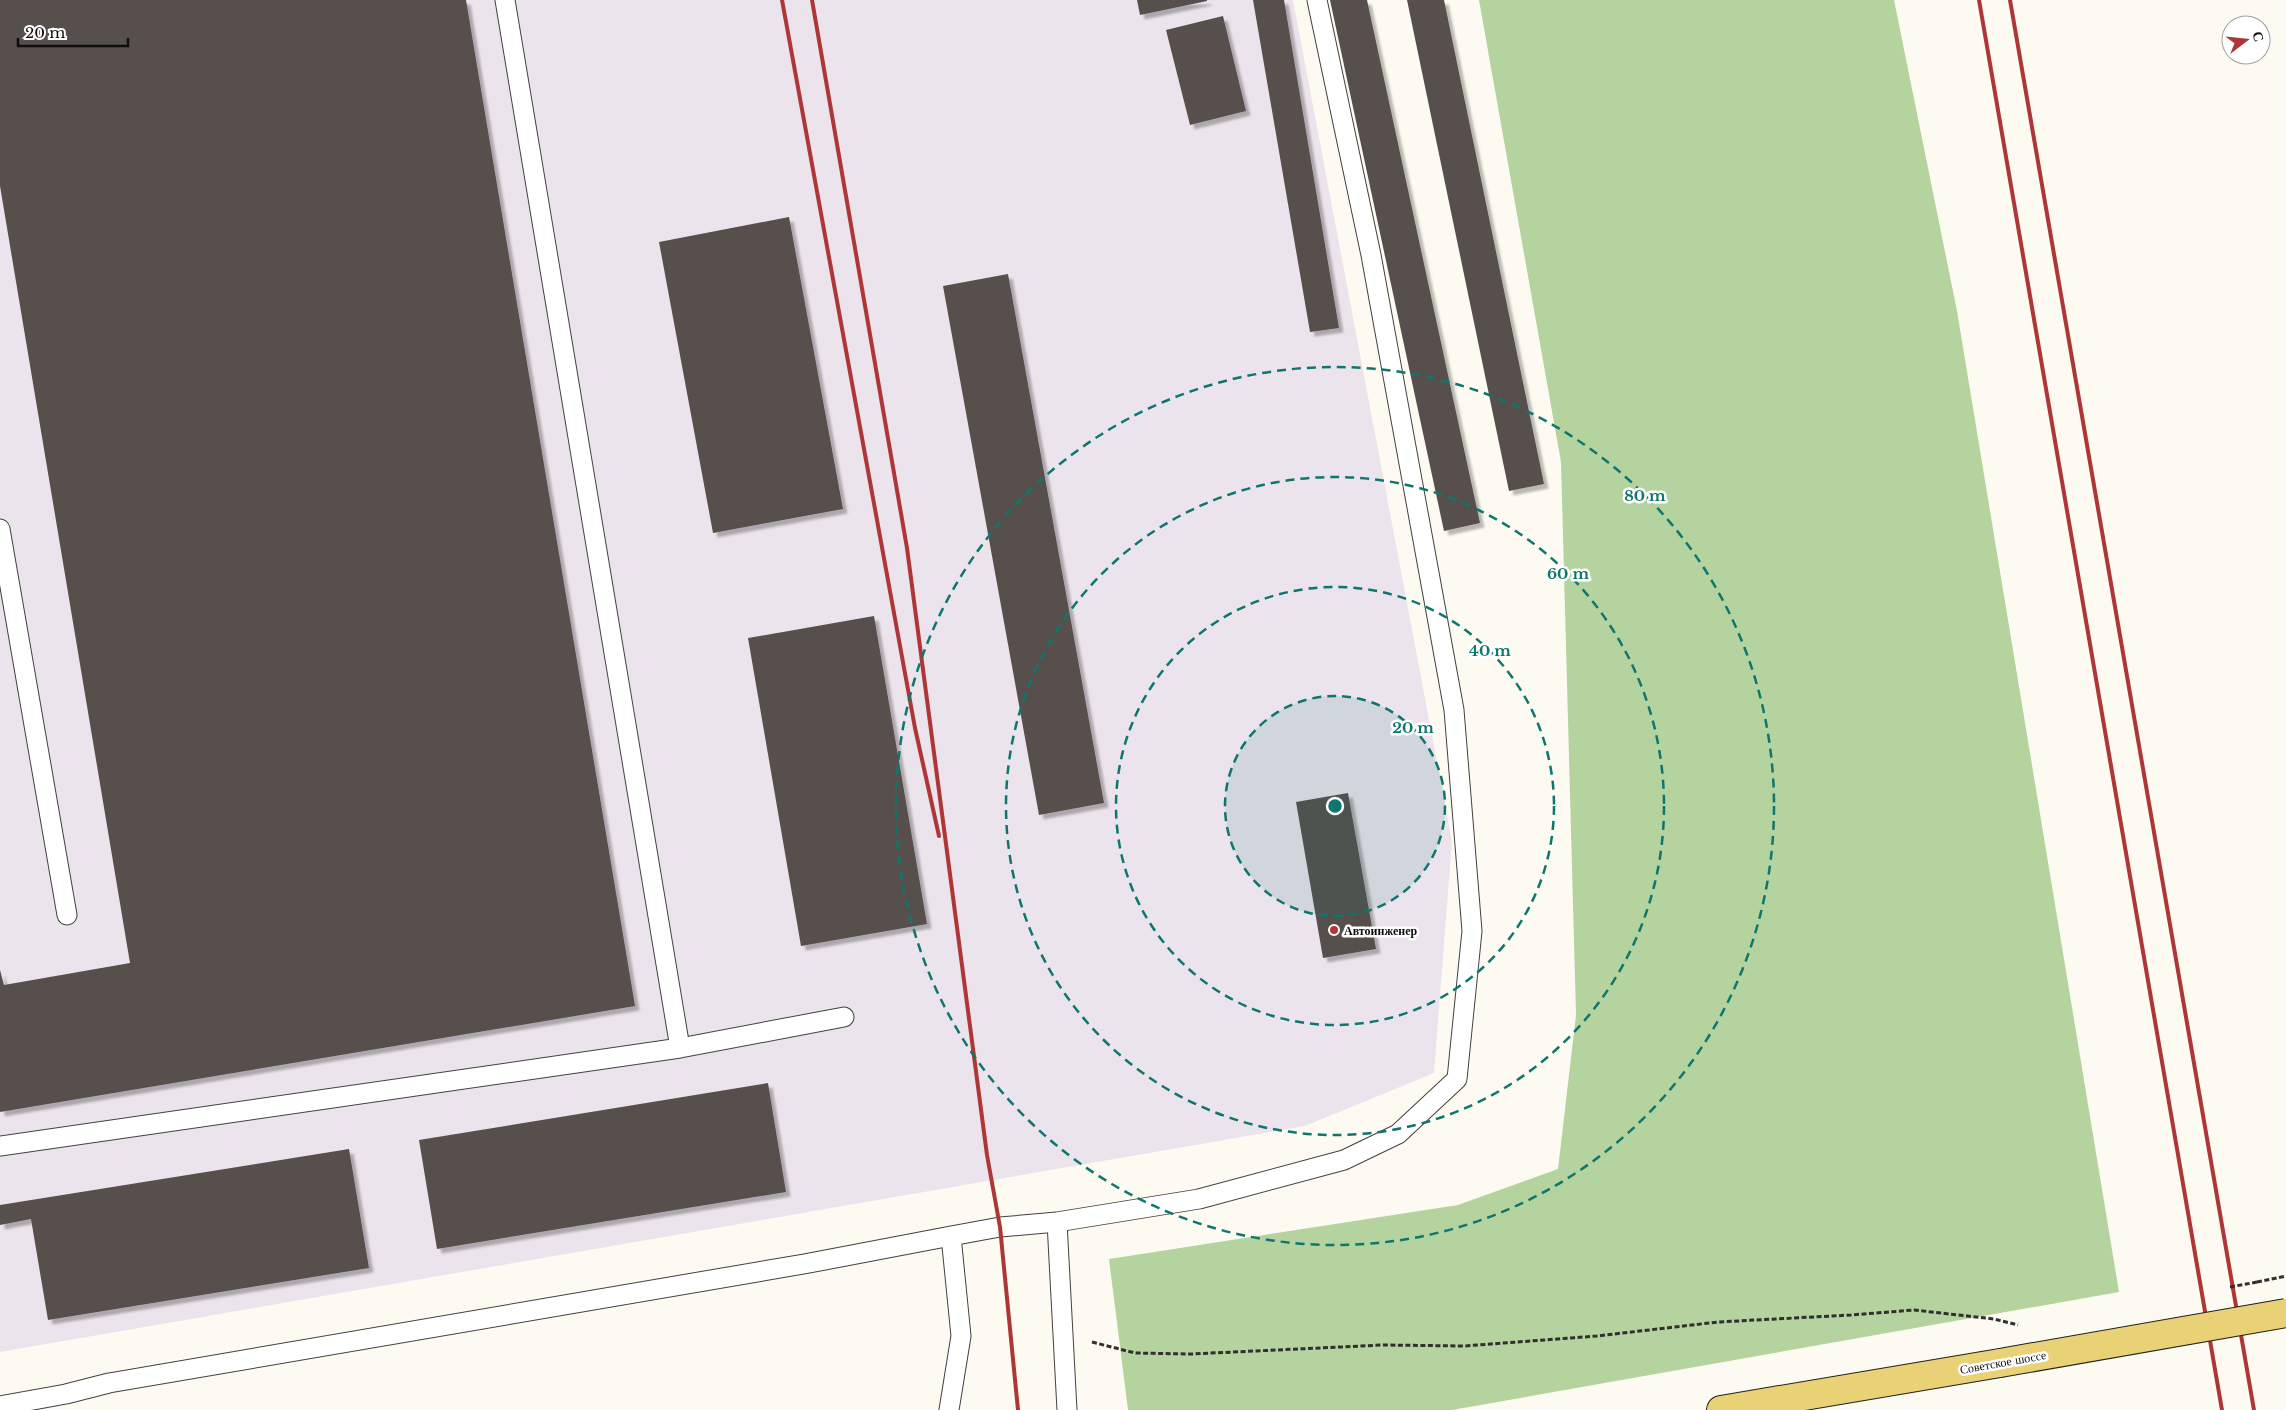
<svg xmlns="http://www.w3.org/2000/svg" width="2286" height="1410" font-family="'Libre Baskerville',serif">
	<defs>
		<filter id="shadow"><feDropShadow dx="4.5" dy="4.5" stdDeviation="1" flood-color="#0004"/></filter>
	</defs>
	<rect width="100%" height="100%" fill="#fdfbf1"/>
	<path fill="#ebe4ec" d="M 0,0 L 1293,0 L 1452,841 L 1434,1073 L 1305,1126 L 0,1352 Z"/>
	<path fill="#b5d39f" d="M 1479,0 L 1894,0 L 1957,311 L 2119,1292 L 1452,1410 L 1128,1410 L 1109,1259 L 1458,1205 L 1558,1169 L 1576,1015 L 1561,462 Z"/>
	<path fill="#56504c" filter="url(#shadow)" d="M 0,0 L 466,0 L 635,1006 L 0,1112 L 0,970 L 4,985 L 130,963 L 0,186 Z
		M 1137,0 L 1207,0 L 1207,1 L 1140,15 Z
		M 1253,0 L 1284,0 L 1339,328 L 1310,332 Z
		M 1330,0 L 1367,0 L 1480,523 L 1444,531 Z
		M 1407,0 L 1444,0 L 1544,484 L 1509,491 Z
		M 1223,16 L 1246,111 L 1190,125 L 1166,30 Z
		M 789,217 L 843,509 L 713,533 L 659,242 Z
		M 1008,274 L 1104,803 L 1039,815 L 943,286 Z
		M 874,616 L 927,924 L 801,946 L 748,638 Z
		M 1348,793 L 1376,949 L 1323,958 L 1296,802 Z
		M 768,1083 L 786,1192 L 437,1249 L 419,1140 Z
		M 349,1149 L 369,1268 L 48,1320 L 31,1219 L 0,1225 L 0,1205 Z"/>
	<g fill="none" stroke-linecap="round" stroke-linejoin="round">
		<defs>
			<path id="service" d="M 505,0 L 680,1048
				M 0,529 L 67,915
				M 0,1146 L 680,1048 L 844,1017
				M 1057,1222 L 1067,1410
				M 0,1406 L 66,1394 L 109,1383 L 804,1264 L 951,1236
				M 949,1410 L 961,1336 L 951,1236 L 1000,1227 L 1057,1222 L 1199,1199 L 1344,1160 L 1398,1134 L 1457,1079 L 1472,931 L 1454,710 L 1371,255 L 1317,0"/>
			<path id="primary" d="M 1721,1410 L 2000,1363"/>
		</defs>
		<use href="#service" stroke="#414141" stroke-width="21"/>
		<use href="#primary" stroke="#1f1f1f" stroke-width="30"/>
		<path stroke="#303030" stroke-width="3" stroke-dasharray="5 2.5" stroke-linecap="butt" d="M 2257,1282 L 2286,1276
			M 1092,1342 L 1135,1353 L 1191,1354 L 1383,1345 L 1464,1346 L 1597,1336 L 1718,1322 L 1851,1315 L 1914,1310 L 1994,1319 L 2018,1325"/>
		<use href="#service" stroke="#fff" stroke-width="19"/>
		<use href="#primary" stroke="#e9d176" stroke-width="28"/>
		<path stroke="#af3637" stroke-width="4" d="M 782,0 L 915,728 L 939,836
			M 812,0 L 907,548 L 987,1155 L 1000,1227 L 1018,1410
			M 1979,0 L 2222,1410
			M 2010,0 L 2254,1410"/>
		<defs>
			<path id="primary-bridge" d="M 2000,1363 L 2286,1313"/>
		</defs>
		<use href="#primary-bridge" stroke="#1f1f1f" stroke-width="30" stroke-linecap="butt"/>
		<path stroke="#303030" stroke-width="3" stroke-dasharray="5 2.5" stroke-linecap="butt" d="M 2230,1287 L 2257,1282"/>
		<use href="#primary-bridge" stroke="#e9d176" stroke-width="28"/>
	</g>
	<circle cx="1335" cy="806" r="110" fill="#0f766e" fill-opacity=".12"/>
	<g fill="none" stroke="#0f766e" stroke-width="2.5" stroke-dasharray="9 6">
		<circle cx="1335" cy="806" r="110"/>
		<circle cx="1335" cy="806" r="219"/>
		<circle cx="1335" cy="806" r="329"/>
		<circle cx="1335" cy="806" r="439"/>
	</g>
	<circle fill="#af3637" stroke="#fff" stroke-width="2" cx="1334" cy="930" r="5"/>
	<g text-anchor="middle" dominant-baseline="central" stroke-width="5" stroke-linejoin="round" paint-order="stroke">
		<g font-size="12" font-weight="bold" fill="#0e0e0e" stroke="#fff" text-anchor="start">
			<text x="1344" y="930">Автоинженер</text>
		</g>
		<g font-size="12" fill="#0e0e0e" stroke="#fff">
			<text transform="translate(2003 1362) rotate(-10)">Советское шоссе</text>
		</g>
	</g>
	<circle cx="1335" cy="806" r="8" fill="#0f766e" stroke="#fff" stroke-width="2.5"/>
	<g font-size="15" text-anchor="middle" font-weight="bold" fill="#0f766e" stroke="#fff" stroke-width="5" stroke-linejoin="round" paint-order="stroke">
		<text x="1645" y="501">80 m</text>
		<text x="1568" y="579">60 m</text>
		<text x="1490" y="656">40 m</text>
		<text x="1413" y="733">20 m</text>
	</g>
	<g transform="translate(2246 40) rotate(74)"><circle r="24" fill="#ffffff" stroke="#9f9f9f"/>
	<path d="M0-4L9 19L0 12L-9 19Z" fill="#af3637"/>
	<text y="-8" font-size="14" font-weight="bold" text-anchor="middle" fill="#0e0e0e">С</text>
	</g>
	<path d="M18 38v8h110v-8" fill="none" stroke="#0e0e0e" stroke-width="2.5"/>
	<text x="25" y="38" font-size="15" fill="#0e0e0e" stroke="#ffffff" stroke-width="4" paint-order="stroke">20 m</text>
</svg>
